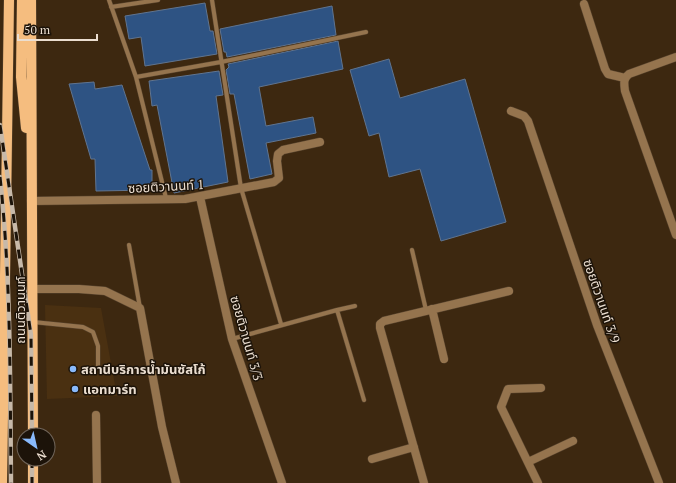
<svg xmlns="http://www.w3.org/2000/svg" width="676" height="483" font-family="'PT Serif','Noto Sans Thai',serif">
	<rect width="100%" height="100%" fill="#3d2810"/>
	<path fill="#4a3011" d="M 45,305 L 101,308 L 117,396 L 47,399 Z"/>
	<path fill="#2e5383" stroke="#60748f" d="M 205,3 L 210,31 L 213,31 L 217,54 L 145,66 L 141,37 L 129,39 L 125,16 Z
		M 332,6 L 336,35 L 227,57 L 226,52 L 224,52 L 220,29 Z
		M 338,41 L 343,69 L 259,87 L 266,126 L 313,117 L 316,133 L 266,143 L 272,174 L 250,179 L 234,94 L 230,94 L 226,70 L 229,67 L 228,64 Z
		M 389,59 L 400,98 L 465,79 L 506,222 L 441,241 L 420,169 L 389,177 L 379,133 L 369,136 L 350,70 Z
		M 219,71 L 223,95 L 216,96 L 228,182 L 174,193 L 157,105 L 152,106 L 149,81 Z
		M 94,82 L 95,89 L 122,85 L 150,170 L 152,170 L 152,190 L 96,191 L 95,159 L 91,159 L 69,84 Z"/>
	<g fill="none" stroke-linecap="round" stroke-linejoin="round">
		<defs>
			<path id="lane" d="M 109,0 L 136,77 L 166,198
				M 212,0 L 241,188 L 281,324
				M 111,7 L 158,0
				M 136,77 L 221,62 L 366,32
				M 129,245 L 140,308
				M 412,250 L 426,310
				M 337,310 L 355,306
				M 33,322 L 83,327 L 93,332 L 98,346 L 98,366
				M 232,339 L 337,310 L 364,400"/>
			<path id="street" d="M 584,4 L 605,69 L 608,74 L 625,78
				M 676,57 L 629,74 C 623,79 624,83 625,91 L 676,235
				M 511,111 L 524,116 L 528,121 L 597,325 L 659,483
				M 200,197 L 232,339 L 282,483
				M 31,201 L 185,199 L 274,182 L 279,178 L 277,161 L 278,154 L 283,150 L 320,142
				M 33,289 L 79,289 L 105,291 L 140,308 L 162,427 L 176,483
				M 432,309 L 444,359
				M 96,415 L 97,483
				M 372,459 L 414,447
				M 528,462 L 573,441
				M 424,483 L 380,328 L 380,324 L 384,321 L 509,291
				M 538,483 L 501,407 L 508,389 L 541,388"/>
			<path id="primary" d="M 22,0 L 21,77 L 26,128
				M 31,0 L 33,435
				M 2,483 L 9,0
				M 33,483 L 33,459"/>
		</defs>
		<use href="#lane" stroke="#59452f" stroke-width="5"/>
		<use href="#street" stroke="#59452f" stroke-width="9"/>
		<use href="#primary" stroke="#59452f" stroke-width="11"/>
		<use href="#lane" stroke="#95744e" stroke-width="4"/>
		<use href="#street" stroke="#95744e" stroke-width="8"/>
		<use href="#primary" stroke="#f5bd7f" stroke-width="10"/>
		<defs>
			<path id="rail" d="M 0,125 L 31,335 L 32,435
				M 0,177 C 11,279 10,381 11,483
				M 32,459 L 32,483"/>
		</defs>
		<use href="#rail" stroke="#c7b9a9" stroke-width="4.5"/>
		<use href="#rail" stroke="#1c1309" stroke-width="3" stroke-dasharray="9" stroke-linecap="butt"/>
	</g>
	<g fill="#89bafc" stroke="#1c1309" stroke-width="1.5">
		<circle cx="73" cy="369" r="4"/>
		<circle cx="75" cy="389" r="4"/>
	</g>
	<g text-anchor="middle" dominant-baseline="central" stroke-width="3" stroke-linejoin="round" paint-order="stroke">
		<g font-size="13" fill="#ebded0" stroke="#1c1309">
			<text transform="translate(166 186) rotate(-3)">ซอยติวานนท์ 1</text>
			<text transform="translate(602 301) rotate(71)">ซอยติวานนท์ 3/9</text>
			<text transform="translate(20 310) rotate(-90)">ถนนติวานนท์</text>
			<text transform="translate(247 338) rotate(74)">ซอยติวานนท์ 3/3</text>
		</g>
		<g font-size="13" font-weight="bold" fill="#ebded0" stroke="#1c1309" text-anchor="start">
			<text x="81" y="369">สถานีบริการน้ำมันซัสโก้</text>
			<text x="83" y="389">แอทมาร์ท</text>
		</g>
	</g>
	<g transform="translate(36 447) rotate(146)"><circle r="19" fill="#1c1309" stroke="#6f6459"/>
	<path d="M0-3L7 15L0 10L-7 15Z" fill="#89bafc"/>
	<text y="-6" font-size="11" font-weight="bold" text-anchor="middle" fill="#ebded0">N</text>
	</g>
	<path d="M18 34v6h79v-6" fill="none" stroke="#ebded0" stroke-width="2"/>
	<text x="24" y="34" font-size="12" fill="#ebded0" stroke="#1c1309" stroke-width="3" paint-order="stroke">50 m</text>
</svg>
